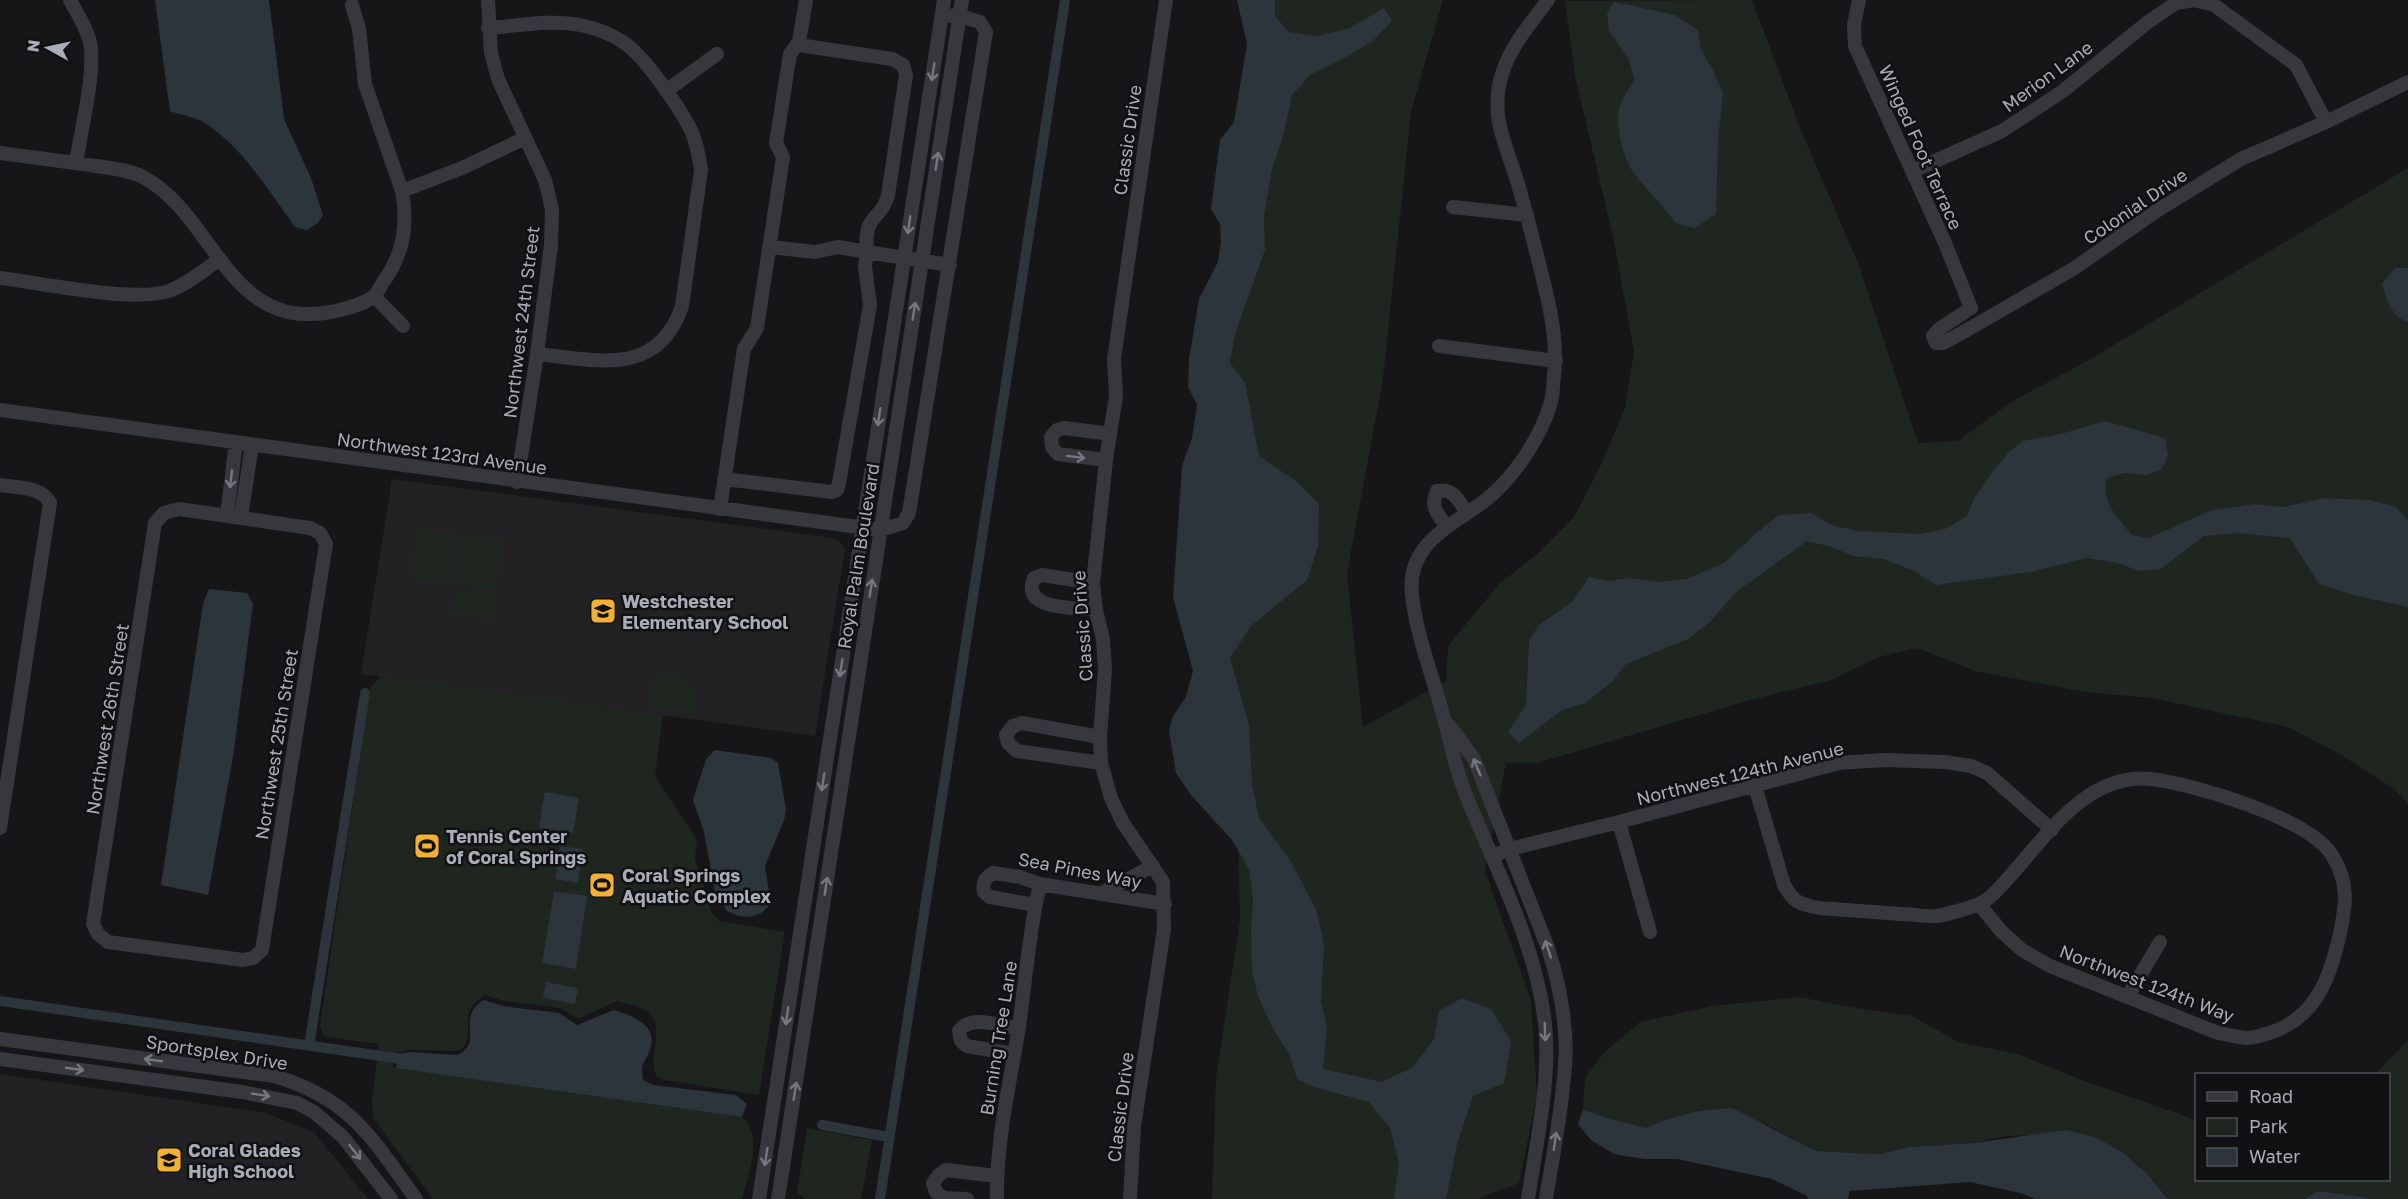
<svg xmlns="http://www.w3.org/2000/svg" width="2408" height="1199" font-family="'Golos Text',sans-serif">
	<rect width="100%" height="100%" fill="#161618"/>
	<path fill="#222225" d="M 392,479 L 833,538 L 841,543 L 845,548 L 815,736 L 361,674 Z
		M 0,1074 L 266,1113 L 314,1132 L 368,1199 L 0,1199 Z"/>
	<path fill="#1e261f" d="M 1272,0 L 1443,0 L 1411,112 L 1383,379 L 1347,574 L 1363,727 L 1446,681 L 1448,646 L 1499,584 L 1535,556 L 1574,517 L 1601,465 L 1625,408 L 1634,352 L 1614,241 L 1575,76 L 1565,1 L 1752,0 L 1802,133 L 1858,263 L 1918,443 L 1958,441 L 2011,402 L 2089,360 L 2408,168 L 2408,804 L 2394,789 L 2340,754 L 2288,727 L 2152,698 L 2086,692 L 1975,671 L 1917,648 L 1879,657 L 1831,680 L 1750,700 L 1537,763 L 1506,763 L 1485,871 L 1531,1000 L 1537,1095 L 1519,1183 L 1478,1199 L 1212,1199 L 1216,1078 L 1240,920 L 1238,826 L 1193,549 Z
		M 417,529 L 458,534 L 451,585 L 410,579 Z
		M 463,533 L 503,539 L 496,590 L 456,585 Z
		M 455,589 L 497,595 L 493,620 L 452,614 Z
		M 670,673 L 683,678 L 697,691 L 694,712 L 648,706 L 652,677 Z
		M 381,676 L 663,715 L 655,776 L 697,839 L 695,859 L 711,911 L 719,921 L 785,932 L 759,1095 L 664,1080 L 657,1077 C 645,1059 669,1023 645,1010 C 637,1005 626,1004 617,1001 L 578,1019 L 561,1008 L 504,1001 L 485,995 C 454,1017 478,1027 462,1049 L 456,1051 C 437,1052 413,1046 395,1054 L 393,1067 L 742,1117 C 764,1135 748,1176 742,1199 L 433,1199 L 373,1118 L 372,1101 L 379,1044 L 327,1037 L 323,1035 L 320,1025 L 370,688 Z
		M 1799,997 L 1849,1007 L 1912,1016 L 1958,1042 L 2018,1054 L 2079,1079 L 2196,1120 L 2196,1180 L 2388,1180 L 2388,1074 L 2375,1074 L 2408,1040 L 2408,1199 L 2374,1199 L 2319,1191 L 2304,1199 L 2168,1199 L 2163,1192 L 2066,1130 L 2037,1135 L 2006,1136 L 1974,1143 L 1909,1147 L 1879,1154 L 1816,1151 L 1764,1123 L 1668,1119 L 1646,1129 L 1606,1118 L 1583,1109 L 1585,1078 L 1604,1053 L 1640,1022 L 1712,1006 Z
		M 807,1128 L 872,1140 L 861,1199 L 806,1199 L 797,1193 Z"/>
	<path fill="#2c353c" d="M 155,0 L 269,0 L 284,119 L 311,178 L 323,215 L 318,223 L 307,230 L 295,227 C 269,191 243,148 205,123 C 195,117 181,115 170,111 Z
		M 1237,0 L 1275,0 L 1275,16 L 1289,32 L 1317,36 L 1350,28 L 1384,8 L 1392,21 L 1373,41 L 1346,57 L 1310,75 L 1292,95 L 1282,140 L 1272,169 L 1264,217 L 1265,250 L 1235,334 L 1230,363 L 1245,383 L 1259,456 L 1296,481 L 1319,504 L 1318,546 L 1307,580 L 1251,626 L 1230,658 L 1249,724 L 1252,784 L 1259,818 L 1290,860 L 1316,909 L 1324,945 L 1321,1001 L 1327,1029 L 1323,1069 L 1382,1082 L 1413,1067 L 1434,1039 L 1439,1011 L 1462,998 L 1491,1009 L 1511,1041 L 1504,1083 L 1473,1096 L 1457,1144 L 1446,1199 L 1394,1199 L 1399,1164 L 1390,1128 L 1369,1102 L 1311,1086 L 1297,1079 L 1290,1056 L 1272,1027 L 1258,996 L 1252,972 L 1251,933 L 1253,898 L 1249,869 L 1232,840 L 1191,795 L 1176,773 L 1169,731 L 1173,716 L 1186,697 L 1193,671 L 1173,597 L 1182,466 L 1192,438 L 1197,405 L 1188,387 L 1189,359 L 1199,299 L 1218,262 L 1221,242 L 1220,224 L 1211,209 L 1220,140 L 1234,122 L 1247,44 Z
		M 1614,2 L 1675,15 L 1698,30 L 1701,50 L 1713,70 L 1723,93 L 1718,141 L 1716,214 L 1695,228 L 1675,223 C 1663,204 1646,190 1633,172 C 1623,157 1613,120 1621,103 C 1624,95 1631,87 1634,79 L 1629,60 L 1609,31 L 1607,13 Z
		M 2395,268 L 2408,268 L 2408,322 C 2391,317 2387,299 2382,284 Z
		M 2105,421 L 2165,438 L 2168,456 L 2161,470 L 2146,475 L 2125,473 L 2107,478 C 2101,502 2117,517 2132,535 L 2149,538 L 2210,511 L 2254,504 L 2282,507 L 2325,498 L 2369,500 L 2396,507 L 2408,521 L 2408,607 L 2353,595 L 2319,584 L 2290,538 L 2237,533 L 2204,536 L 2161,569 L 2140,571 L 2117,563 L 2087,558 L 2031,572 L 1936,585 L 1914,571 L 1884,559 L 1853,556 L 1832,547 L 1807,541 L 1736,592 L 1711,621 L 1688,639 L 1626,664 L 1614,680 L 1585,703 L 1562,710 L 1519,743 L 1508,732 L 1526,705 L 1529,640 L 1539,625 L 1573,601 L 1589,577 L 1608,581 L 1629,578 L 1659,582 L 1686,579 L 1724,563 L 1754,535 L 1779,515 L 1811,513 L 1831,525 L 1857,531 L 1920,534 L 1945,529 L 1967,516 L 1975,497 L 1993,471 L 2010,451 L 2023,441 L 2061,434 Z
		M 209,589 L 247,593 L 253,604 L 233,757 L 208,895 L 161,885 L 203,604 Z
		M 715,750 L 771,758 L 778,763 L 786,810 L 784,820 L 765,866 L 770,898 L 768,907 L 761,913 L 751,917 L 739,916 L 727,911 L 715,892 L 704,832 L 693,800 L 706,759 Z
		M 545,792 L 579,798 L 573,833 L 539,828 Z
		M 560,846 L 583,849 L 578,883 L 555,879 Z
		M 554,891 L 587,896 L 576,969 L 542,963 Z
		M 546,982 L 578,988 L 575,1004 L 543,998 Z
		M 484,1000 L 503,1006 L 559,1013 L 577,1025 L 614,1010 C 632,1016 659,1025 650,1049 C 645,1065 640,1061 643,1080 L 653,1085 L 736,1095 L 747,1104 L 742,1117 L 396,1068 L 398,1054 L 410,1052 L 457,1055 C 486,1042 454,1017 484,1000 Z
		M 1732,1108 L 1816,1151 L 1879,1154 L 1909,1147 L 1974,1143 L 2066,1130 L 2095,1137 L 2122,1152 L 2146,1173 L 2168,1199 L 2036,1199 L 2020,1193 L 1970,1182 L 1850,1191 L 1848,1199 L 1808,1199 L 1807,1196 L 1772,1179 L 1677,1159 L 1644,1159 L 1614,1154 L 1591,1140 L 1578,1124 L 1583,1109 L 1606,1118 L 1646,1128 L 1668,1119 L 1699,1111 Z
		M 2319,1191 L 2374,1199 L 2304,1199 Z"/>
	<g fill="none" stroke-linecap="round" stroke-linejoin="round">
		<path stroke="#2c353c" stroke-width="10" d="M 0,1001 L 409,1060
			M 309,1046 L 365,693
			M 822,1125 L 889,1137
			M 880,1199 L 1065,0"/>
		<path stroke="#37383d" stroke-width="14" d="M 70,0 C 78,15 88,30 91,47 C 94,80 81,130 76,163
			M 488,0 L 491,53 L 498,79 L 545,180 L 552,210 L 551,245 L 537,354 L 517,482
			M 1859,0 L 1854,25 L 1855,46 L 1945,243 L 1971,308 L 1939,329 L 1933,336 L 1936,343 L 1943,343 L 1960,334 L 2073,269 L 2158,210 L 2241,159 L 2326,122 L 2408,82
			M 488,28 C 518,26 551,19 580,25 C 595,28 611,34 623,42 C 645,56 679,107 691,130 C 697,143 699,156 701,170 L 682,306 C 658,378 596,360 537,354
			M 799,42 L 805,46 L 892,59 L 903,65 L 906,75 L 888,195 C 881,222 863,212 867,252 L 950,265
			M 666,91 L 717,54
			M 0,153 C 30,157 60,161 90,165 C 107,168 128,169 143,177 C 201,208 219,287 278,309 C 295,316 313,315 331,312 C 345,309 363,305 374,296 C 378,292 381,285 384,281 C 404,253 408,224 402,191 L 365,84 L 359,29 L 352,5
			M 1913,171 L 2002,131 L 2063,91 L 2148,22 L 2176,3 L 2194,0 L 2214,5 L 2296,65 L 2326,122
			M 402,191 L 462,168 L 525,138
			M 1453,207 L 1527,215
			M 0,278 C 41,283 134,303 169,291 C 188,284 204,270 220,259
			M 374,296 L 403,326
			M 1439,346 L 1556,361
			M 0,410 L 880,530 L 903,523 L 909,513 L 986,32 L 980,22 L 960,16 L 942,15
			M 1106,460 L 1058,454 L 1052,447 L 1051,437 L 1057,430 L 1065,428 L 1110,434
			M 724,479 L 832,492 L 837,490 L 839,483 L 870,305 L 865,266 L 867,252 L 838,247 L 815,252 L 770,247
			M 0,485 C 17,488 42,486 50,503 L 0,828
			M 179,509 L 310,528 L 320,533 L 326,544 L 262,950 L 253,958 L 243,960 L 108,942 L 98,934 L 93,924 L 155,523 L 164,513 Z
			M 720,509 L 744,349 L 757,328 L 783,157 L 776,143 L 790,54 L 799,42 L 806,0
			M 227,515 L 236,443
			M 241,517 L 252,445
			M 1447,526 C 1437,514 1430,507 1437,491 C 1453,488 1458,499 1466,512
			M 1093,583 L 1042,575 L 1034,578 C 1020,611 1075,607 1096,610
			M 1449,725 L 1474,759 L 1548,948 C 1560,986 1568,1026 1565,1066 C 1562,1110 1553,1155 1546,1199
			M 1100,737 L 1022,723 L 1013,726 L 1006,735 L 1008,743 L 1017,751 L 1101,763
			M 1755,786 L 1784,885 C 1794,903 1799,904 1819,908 C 1847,910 1874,912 1901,914 C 1913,914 1926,917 1937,916 C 1950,914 1965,909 1977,905 C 1990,900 2001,886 2011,875 C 2048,834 2087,773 2151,779 C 2194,784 2308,818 2332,855 C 2350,884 2346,906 2339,938 C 2330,976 2318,1011 2280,1029 C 2270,1033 2257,1038 2245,1038 C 2236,1037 2227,1034 2218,1033 L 2050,966 L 2022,950 L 2001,931 L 1979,904
			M 1619,822 L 1650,932
			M 1492,856 L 1510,849 L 1619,822 L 1839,763 L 1884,760 L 1945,762 L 1971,766 L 1987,773 L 2052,830
			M 1100,894 L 1153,866
			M 1035,905 L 990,897 L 984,892 C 982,882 985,878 993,873 L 1020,877 L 1040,884 L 1165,904
			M 2128,996 L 2160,942
			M 0,1039 L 274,1076 C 350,1098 372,1138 416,1199
			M 1014,1054 L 967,1046 L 961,1041 L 959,1031 C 971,1014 1000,1026 1019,1029
			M 0,1059 L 242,1092 L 297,1103 L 314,1112 L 343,1137 L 391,1199
			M 759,1199 L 944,0
			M 778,1199 L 962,0
			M 967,1199 L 944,1198 L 936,1192 L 933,1183 L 939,1175 L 946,1170 L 996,1176
			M 997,1199 C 996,1140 1010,1084 1019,1026 C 1026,979 1029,930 1040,884
			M 1130,1199 L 1134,1127 L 1164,929 L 1163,882 L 1123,823 L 1111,798 L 1101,763 L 1100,737 L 1105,670 L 1103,639 L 1096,610 L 1093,583 L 1106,460 L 1116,396 L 1114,359 L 1166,0
			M 1528,1199 C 1536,1145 1551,1078 1545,1024 C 1536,942 1494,866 1464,790 C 1454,764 1449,735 1441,708 C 1431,671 1416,633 1412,595 C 1406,542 1453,526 1487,499 C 1515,476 1541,437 1551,402 C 1553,394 1553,384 1554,376 C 1558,338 1549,303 1540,267 C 1533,239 1526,212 1518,184 C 1506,143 1488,115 1503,71 C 1512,44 1532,22 1548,0"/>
	</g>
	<defs><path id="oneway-shaft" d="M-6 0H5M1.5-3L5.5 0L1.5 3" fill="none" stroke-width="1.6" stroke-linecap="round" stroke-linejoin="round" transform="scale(1.5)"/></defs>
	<g stroke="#757881">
		<use href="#oneway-shaft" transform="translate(933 72) rotate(99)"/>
		<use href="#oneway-shaft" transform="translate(937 161) rotate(-81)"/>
		<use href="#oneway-shaft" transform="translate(909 225) rotate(98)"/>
		<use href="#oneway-shaft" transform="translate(914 311) rotate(-81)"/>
		<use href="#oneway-shaft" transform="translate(879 417) rotate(99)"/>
		<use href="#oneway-shaft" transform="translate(1076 457) rotate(7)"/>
		<use href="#oneway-shaft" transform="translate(231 479) rotate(97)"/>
		<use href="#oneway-shaft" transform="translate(871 588) rotate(-81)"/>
		<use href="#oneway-shaft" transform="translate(841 668) rotate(99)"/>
		<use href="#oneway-shaft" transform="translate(1477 767) rotate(-113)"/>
		<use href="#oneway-shaft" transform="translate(823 782) rotate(99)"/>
		<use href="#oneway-shaft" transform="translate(826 886) rotate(-81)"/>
		<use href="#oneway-shaft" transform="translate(1548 949) rotate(-109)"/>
		<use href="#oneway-shaft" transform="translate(787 1016) rotate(98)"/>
		<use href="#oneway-shaft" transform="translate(1545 1032) rotate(88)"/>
		<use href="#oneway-shaft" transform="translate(153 1060) rotate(-172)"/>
		<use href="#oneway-shaft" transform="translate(75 1069) rotate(8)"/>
		<use href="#oneway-shaft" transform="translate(795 1091) rotate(-81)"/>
		<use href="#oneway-shaft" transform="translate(261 1095) rotate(9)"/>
		<use href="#oneway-shaft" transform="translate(1555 1141) rotate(-82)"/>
		<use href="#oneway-shaft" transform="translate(355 1152) rotate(52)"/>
		<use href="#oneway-shaft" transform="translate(766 1157) rotate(99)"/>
	</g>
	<defs>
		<symbol id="school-square" viewBox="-11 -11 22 22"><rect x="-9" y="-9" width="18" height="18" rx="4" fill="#f2b134" stroke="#111113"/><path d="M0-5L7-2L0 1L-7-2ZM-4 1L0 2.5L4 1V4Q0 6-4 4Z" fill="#111"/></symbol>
		<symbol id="stadium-square" viewBox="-11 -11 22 22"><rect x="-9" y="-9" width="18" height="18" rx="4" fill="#f2b134" stroke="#111113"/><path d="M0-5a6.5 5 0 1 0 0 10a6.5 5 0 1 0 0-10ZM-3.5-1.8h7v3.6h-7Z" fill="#111"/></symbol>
	</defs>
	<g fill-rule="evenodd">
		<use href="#school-square" x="588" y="596" width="30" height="30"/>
		<use href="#stadium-square" x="412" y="831" width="30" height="30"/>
		<use href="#stadium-square" x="587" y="870" width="30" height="30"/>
		<use href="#school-square" x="154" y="1145" width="30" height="30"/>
	</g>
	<g text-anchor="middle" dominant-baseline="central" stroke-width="5" stroke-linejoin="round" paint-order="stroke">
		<g font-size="18" fill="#a8adb8" stroke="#111113">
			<text transform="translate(2047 76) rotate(-36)">Merion Lane</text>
			<text transform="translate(1127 140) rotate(-82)">Classic Drive</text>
			<text transform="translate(1921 147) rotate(66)">Winged Foot Terrace</text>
			<text transform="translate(2135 206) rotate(-34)">Colonial Drive</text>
			<text transform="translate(521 322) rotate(-83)">Northwest 24th Street</text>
			<text transform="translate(442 453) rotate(8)">Northwest 123rd Avenue</text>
			<text transform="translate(858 556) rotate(-81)">Royal Palm Boulevard</text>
			<text transform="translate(1082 626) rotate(-94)">Classic Drive</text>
			<text transform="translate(107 719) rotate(-81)">Northwest 26th Street</text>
			<text transform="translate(276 744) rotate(-81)">Northwest 25th Street</text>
			<text transform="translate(1740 773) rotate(-14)">Northwest 124th Avenue</text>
			<text transform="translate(1080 870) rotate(11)">Sea Pines Way</text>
			<text transform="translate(2147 983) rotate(21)">Northwest 124th Way</text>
			<text transform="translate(998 1038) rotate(-81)">Burning Tree Lane</text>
			<text transform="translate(217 1052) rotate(9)">Sportsplex Drive</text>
			<text transform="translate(1120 1107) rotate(-83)">Classic Drive</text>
		</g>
		<g font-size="18" font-weight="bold" fill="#a8adb8" stroke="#111113" text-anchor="start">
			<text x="622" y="601">Westchester<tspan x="622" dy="21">Elementary School</tspan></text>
			<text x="446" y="836">Tennis Center<tspan x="446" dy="21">of Coral Springs</tspan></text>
			<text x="622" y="875">Coral Springs<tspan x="622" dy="21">Aquatic Complex</tspan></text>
			<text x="188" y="1150">Coral Glades<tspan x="188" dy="21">High School</tspan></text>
		</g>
	</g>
	<rect x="2195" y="1073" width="195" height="108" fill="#111113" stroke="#4d4f55" stroke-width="1.5"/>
	<rect x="2207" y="1092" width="30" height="9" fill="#37383d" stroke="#4d4f55" stroke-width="1.5"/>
	<text x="2249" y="1103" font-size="18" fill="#a8adb8">Road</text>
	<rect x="2207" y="1118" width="30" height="18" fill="#1e261f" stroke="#4d4f55" stroke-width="1.5"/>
	<text x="2249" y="1133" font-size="18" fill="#a8adb8">Park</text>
	<rect x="2207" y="1148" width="30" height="18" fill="#2c353c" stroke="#4d4f55" stroke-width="1.5"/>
	<text x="2249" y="1163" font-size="18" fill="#a8adb8">Water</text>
	<g transform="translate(48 48) rotate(278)" stroke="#111113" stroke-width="4.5" paint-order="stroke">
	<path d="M0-4.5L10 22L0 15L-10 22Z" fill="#a8adb8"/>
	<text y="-9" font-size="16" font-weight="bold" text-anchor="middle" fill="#a8adb8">N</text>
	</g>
</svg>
